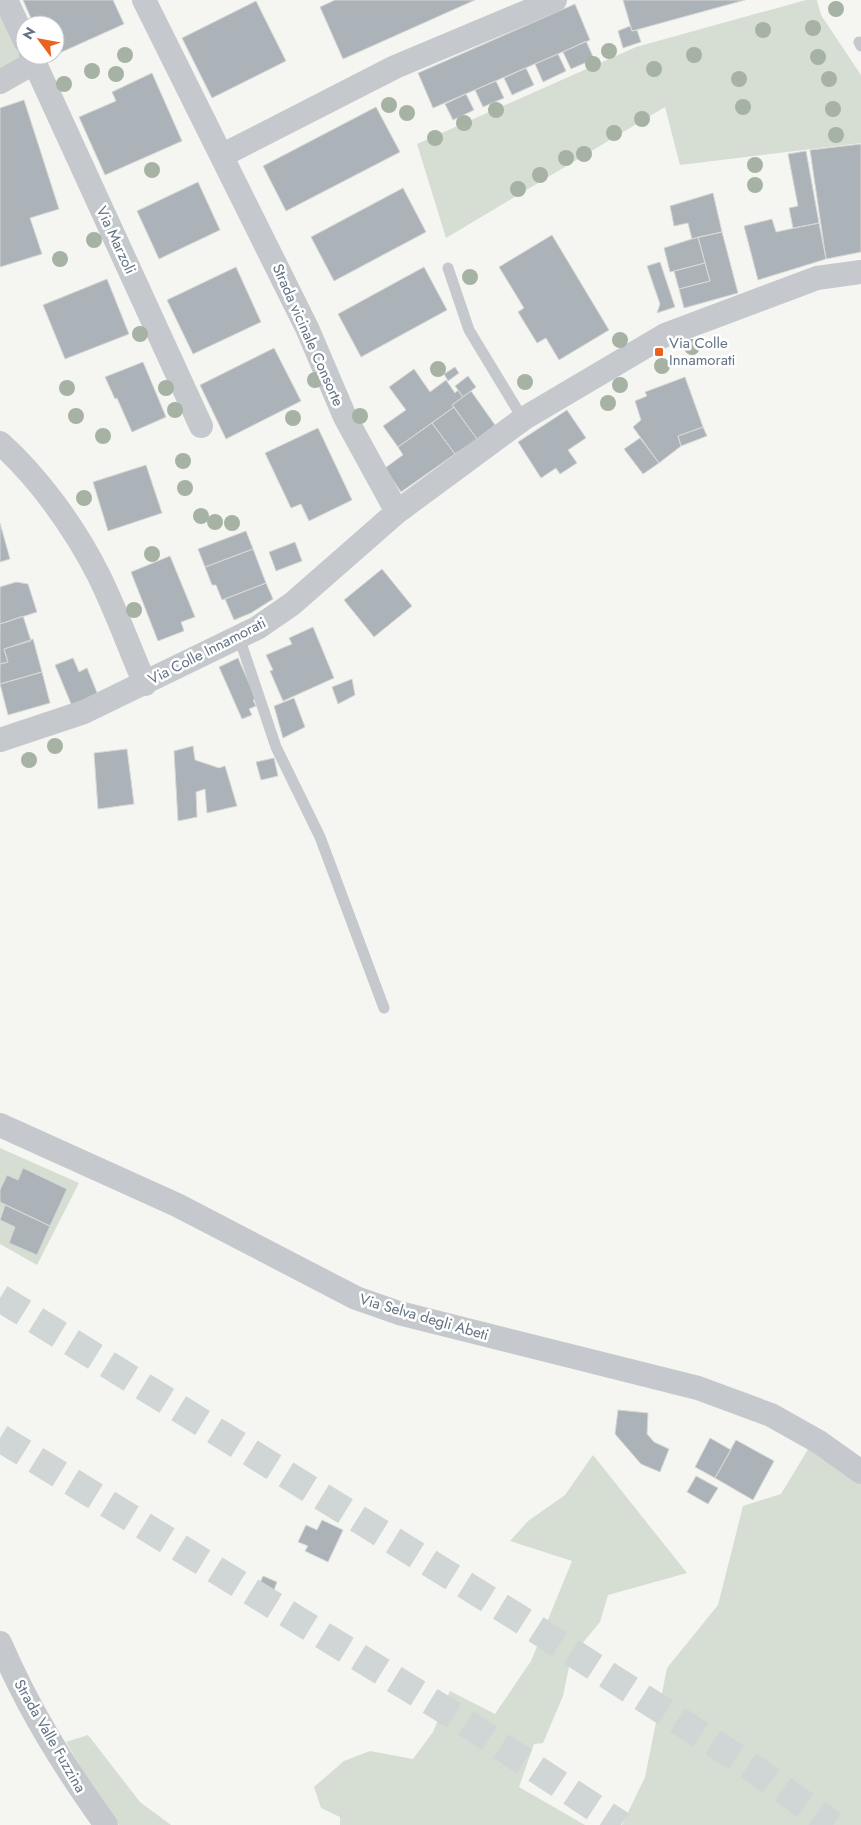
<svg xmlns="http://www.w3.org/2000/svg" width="861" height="1825" font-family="Jost,sans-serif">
	<rect width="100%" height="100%" fill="#f5f6f2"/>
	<path fill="#d6ddd3" d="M 806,0 L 817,0 L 821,15 L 861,75 L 861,143 L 680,165 L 665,107 L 446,238 L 417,144 L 636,47 Z
		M 0,2 L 24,57 L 0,70 Z
		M 0,1148 L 79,1183 L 37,1265 L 0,1244 Z
		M 813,1441 L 861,1475 L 861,1825 L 622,1825 L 645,1777 L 667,1668 L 718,1605 L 743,1506 L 781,1494 Z
		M 593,1455 L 687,1573 L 608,1595 L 600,1622 L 571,1657 L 563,1696 L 543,1743 L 534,1744 L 519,1787 L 585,1825 L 340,1825 L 340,1817 L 321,1808 L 314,1787 L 344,1761 L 370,1751 L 413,1759 L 433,1732 L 450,1691 L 495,1714 L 531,1661 L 572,1561 L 510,1541 L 528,1521 L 565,1495 Z
		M 88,1735 L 140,1802 L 171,1825 L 119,1825 L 108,1813 L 66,1742 Z"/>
	<path fill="#abb2b8" stroke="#d7d7d5" d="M 23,0 L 113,0 L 124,24 L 55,55 L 55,25 L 34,25 Z
		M 335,0 L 475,0 L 343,59 L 320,7 Z
		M 623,0 L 745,0 L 632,31 Z
		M 256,1 L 286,61 L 212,98 L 182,38 Z
		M 575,4 L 590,40 L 433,108 L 418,73 Z
		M 630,26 L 632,31 L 637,30 L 641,42 L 623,48 L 618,31 Z
		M 586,41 L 594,59 L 571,69 L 563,52 Z
		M 558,54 L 566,71 L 543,82 L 535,64 Z
		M 526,68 L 534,85 L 512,95 L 504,78 Z
		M 152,73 L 182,141 L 105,175 L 79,117 L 116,101 L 112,92 Z
		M 496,81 L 504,98 L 483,107 L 475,90 Z
		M 466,94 L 474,110 L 453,120 L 445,104 Z
		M 24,100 L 59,209 L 30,218 L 42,254 L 0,267 L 0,108 Z
		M 376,107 L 400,152 L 286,211 L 263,166 Z
		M 861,144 L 861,252 L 826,259 L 810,150 Z
		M 806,151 L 819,223 L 793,228 L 789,208 L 798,206 L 788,154 Z
		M 198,182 L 220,230 L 159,259 L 137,211 Z
		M 403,188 L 426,232 L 334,281 L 311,237 Z
		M 713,193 L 722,232 L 692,239 L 688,223 L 674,226 L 670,206 Z
		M 772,219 L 776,232 L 819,223 L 826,259 L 758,280 L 744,226 Z
		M 722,232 L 738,293 L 684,308 L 679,289 L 710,281 L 698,237 Z
		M 552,235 L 609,330 L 559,360 L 546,338 L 537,343 L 518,312 L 524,308 L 499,267 Z
		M 698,237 L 705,263 L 670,272 L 664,248 Z
		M 660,262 L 675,307 L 657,313 L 660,304 L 647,266 Z
		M 705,263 L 710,281 L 679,289 L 674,271 Z
		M 236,267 L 261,322 L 193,354 L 167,300 Z
		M 424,267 L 447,310 L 361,357 L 338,314 Z
		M 107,279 L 129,334 L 65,359 L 43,305 Z
		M 274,348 L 301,401 L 226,439 L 200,385 Z
		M 143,362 L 166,417 L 132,432 L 117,398 L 115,399 L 105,377 Z
		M 455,367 L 459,373 L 448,381 L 444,374 Z
		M 414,369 L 430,392 L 446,380 L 455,393 L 458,390 L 463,397 L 452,405 L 454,407 L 398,447 L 383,426 L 406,410 L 389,387 Z
		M 468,376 L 476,387 L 463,397 L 455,386 Z
		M 685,377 L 703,427 L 678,436 L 681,446 L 659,463 L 633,427 L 641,420 L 635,401 L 647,396 L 645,392 Z
		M 471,391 L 495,425 L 477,439 L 452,405 Z
		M 454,407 L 477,439 L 455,454 L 432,423 Z
		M 567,410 L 586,438 L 568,450 L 577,463 L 560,474 L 556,468 L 541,478 L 518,442 Z
		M 432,423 L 455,454 L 401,492 L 385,468 L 403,455 L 398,447 Z
		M 703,427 L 707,436 L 681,446 L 678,436 Z
		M 318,428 L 352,500 L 309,521 L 301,504 L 291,508 L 265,453 Z
		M 640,438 L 659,463 L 643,474 L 624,449 Z
		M 146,465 L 162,513 L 108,531 L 93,482 Z
		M 0,523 L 10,559 L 0,562 Z
		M 246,531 L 253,549 L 205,567 L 198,549 Z
		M 295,542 L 302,561 L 276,571 L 269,552 Z
		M 253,549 L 266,583 L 222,600 L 216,585 L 212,585 L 205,567 Z
		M 170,556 L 195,617 L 181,622 L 184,631 L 158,641 L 131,572 Z
		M 382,569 L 412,606 L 374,637 L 344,600 Z
		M 16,582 L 28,584 L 37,612 L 0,624 L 0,587 Z
		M 266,583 L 273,599 L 251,613 L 234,620 L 225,599 Z
		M 23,616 L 31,641 L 4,649 L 8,662 L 0,664 L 0,624 Z
		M 313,627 L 334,678 L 283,701 L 270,671 L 273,670 L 266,655 L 292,644 L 289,638 Z
		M 33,639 L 42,672 L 0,684 L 0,664 L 8,662 L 4,649 Z
		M 73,658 L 79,672 L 87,668 L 98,695 L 72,706 L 55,665 Z
		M 238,658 L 256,699 L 253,700 L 256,706 L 249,709 L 252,715 L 242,719 L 219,667 Z
		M 42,672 L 50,703 L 8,715 L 0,684 Z
		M 352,679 L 355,695 L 338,704 L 332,687 Z
		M 294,698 L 305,727 L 283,738 L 274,706 Z
		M 193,746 L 195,760 L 219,768 L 225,766 L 237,806 L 207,813 L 205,789 L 196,792 L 197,817 L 178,821 L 174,751 Z
		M 127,749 L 134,804 L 98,809 L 94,753 Z
		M 274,758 L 278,776 L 261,780 L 256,762 Z
		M 23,1168 L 67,1189 L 50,1226 L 0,1202 L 0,1190 L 7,1175 L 18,1180 Z
		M 5,1205 L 50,1226 L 37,1255 L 9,1243 L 15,1227 L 0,1220 Z
		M 618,1410 L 648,1413 L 647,1434 L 654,1442 L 669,1449 L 660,1472 L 641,1464 L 615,1434 Z
		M 710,1438 L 731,1450 L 715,1478 L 695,1467 Z
		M 736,1440 L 774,1461 L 753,1500 L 715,1478 Z
		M 696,1476 L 718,1488 L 708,1504 L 687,1492 Z
		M 322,1520 L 343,1530 L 328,1562 L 305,1551 L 308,1546 L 298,1542 L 306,1525 L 317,1530 Z
		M 263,1576 L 277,1582 L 269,1603 L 254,1597 Z"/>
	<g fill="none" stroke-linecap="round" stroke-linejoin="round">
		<path stroke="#d0d5d6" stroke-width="28" stroke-dasharray="28 14" stroke-linecap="butt" d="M 0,1298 L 517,1617 L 754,1769 L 833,1825
			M 0,1438 L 463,1721 L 621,1825"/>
		<path stroke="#c5c8cc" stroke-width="11" d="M 859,42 L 861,46
			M 448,268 L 469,330 L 523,419
			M 239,637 L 276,747 L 320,837 L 384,1008"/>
		<path stroke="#c5c8cc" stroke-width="24" d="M 6,0 L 25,41
			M 144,0 L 307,328 L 345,417 L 397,512
			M 31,55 L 201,426
			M 0,82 L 35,62
			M 223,155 L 395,67 L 555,0
			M 0,443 C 38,477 75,528 98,574 C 116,610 129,647 145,684
			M 0,740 L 84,712 L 257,628 L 292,604 L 397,512 L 523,419 L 665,335 L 817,278 L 861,272
			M 0,1125 L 177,1205 L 356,1298 L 399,1313 L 698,1388 L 771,1415 L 819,1442 L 861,1472
			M 0,1643 C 29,1710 63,1765 106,1825"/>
	</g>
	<g fill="#a6b2a3">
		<circle cx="836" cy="9" r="8"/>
		<circle cx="813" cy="28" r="8"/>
		<circle cx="763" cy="30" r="8"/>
		<circle cx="609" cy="51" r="8"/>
		<circle cx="125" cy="55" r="8"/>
		<circle cx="694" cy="55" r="8"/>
		<circle cx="818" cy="57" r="8"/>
		<circle cx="593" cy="64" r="8"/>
		<circle cx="654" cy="69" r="8"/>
		<circle cx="92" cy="71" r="8"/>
		<circle cx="116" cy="74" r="8"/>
		<circle cx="739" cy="79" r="8"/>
		<circle cx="829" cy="79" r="8"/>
		<circle cx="64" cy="84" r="8"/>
		<circle cx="389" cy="105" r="8"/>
		<circle cx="743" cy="107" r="8"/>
		<circle cx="833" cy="109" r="8"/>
		<circle cx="496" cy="110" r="8"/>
		<circle cx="407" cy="113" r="8"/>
		<circle cx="642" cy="119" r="8"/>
		<circle cx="464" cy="123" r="8"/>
		<circle cx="614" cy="133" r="8"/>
		<circle cx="836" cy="135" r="8"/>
		<circle cx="435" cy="138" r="8"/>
		<circle cx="584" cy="154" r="8"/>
		<circle cx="566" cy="158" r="8"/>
		<circle cx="755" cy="165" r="8"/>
		<circle cx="152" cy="170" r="8"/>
		<circle cx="540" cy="175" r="8"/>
		<circle cx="755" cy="185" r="8"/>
		<circle cx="518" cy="189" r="8"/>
		<circle cx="94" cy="240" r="8"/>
		<circle cx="60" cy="259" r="8"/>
		<circle cx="470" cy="277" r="8"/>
		<circle cx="140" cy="334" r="8"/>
		<circle cx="620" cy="340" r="8"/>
		<circle cx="692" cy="347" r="8"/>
		<circle cx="662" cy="366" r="8"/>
		<circle cx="438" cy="369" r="8"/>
		<circle cx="315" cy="380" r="8"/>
		<circle cx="525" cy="382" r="8"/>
		<circle cx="620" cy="385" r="8"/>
		<circle cx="67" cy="388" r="8"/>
		<circle cx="166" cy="388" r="8"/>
		<circle cx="608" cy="403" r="8"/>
		<circle cx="175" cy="410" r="8"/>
		<circle cx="76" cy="416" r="8"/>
		<circle cx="360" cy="416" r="8"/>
		<circle cx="293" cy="418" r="8"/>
		<circle cx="103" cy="436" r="8"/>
		<circle cx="183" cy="461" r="8"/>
		<circle cx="185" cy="488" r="8"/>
		<circle cx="84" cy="498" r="8"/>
		<circle cx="201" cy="516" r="8"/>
		<circle cx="215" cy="522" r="8"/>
		<circle cx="232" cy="523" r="8"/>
		<circle cx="152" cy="554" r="8"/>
		<circle cx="134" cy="610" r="8"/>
		<circle cx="55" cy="746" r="8"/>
		<circle cx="29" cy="760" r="8"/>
	</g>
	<rect fill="#eb621d" stroke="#fff" stroke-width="2" x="654" y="347" width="10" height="10" rx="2.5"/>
	<g text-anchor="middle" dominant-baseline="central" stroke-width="5" stroke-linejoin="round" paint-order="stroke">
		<g font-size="15" fill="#637284" stroke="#fff">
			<text transform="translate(116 240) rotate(65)">Via Marzoli</text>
			<text transform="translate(308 335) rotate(66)">Strada vicinale Consorte</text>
			<text transform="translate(207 651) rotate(-27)">Via Colle Innamorati</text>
			<text transform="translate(424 1317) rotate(16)">Via Selva degli Abeti</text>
			<text transform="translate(50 1736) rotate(60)">Strada Valle Fuzzina</text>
		</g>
		<g font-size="15" fill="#637284" stroke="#fff" text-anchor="start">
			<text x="669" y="343">Via Colle<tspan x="669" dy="17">Innamorati</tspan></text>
		</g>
	</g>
	<g transform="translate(40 40) rotate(302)"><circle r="24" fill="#ffffff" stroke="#c1c7ce"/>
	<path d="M0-4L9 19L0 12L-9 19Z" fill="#eb621d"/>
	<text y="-8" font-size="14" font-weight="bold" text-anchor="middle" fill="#637284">N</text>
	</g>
</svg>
